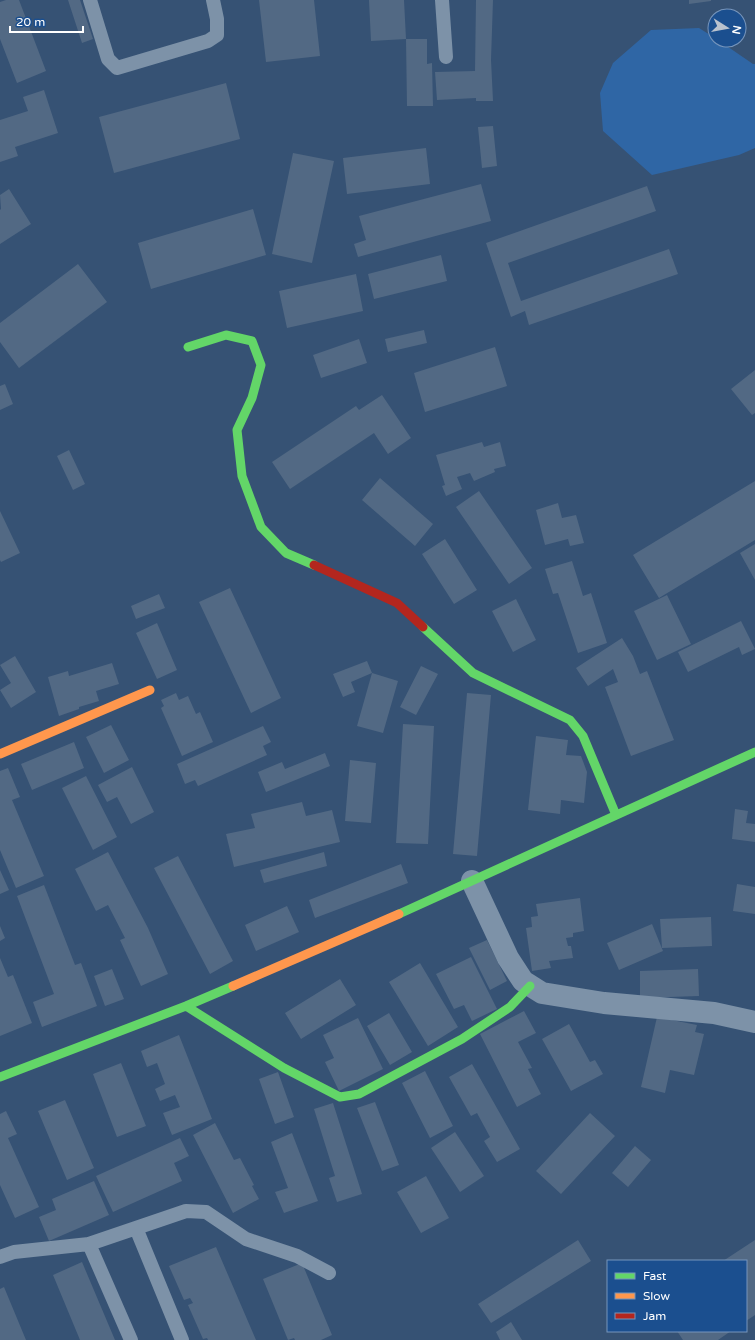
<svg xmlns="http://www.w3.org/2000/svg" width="755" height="1340" font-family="'Varela Round',sans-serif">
	<rect width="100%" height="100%" fill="#365274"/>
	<path fill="#2f66a5" d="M 699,28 L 715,38 L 715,40 L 718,40 L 753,64 L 755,64 L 755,148 L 739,155 L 652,175 L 603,131 L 600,93 L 613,63 L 651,30 Z"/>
	<path fill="#526984" d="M 6,0 L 19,0 L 46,71 L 17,83 L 0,39 L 0,2 Z
		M 68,0 L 80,0 L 93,39 L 82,43 Z
		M 259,0 L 314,0 L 320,56 L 266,62 Z
		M 369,0 L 404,0 L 406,39 L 427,39 L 427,64 L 432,63 L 433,106 L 407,106 L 406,39 L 371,41 Z
		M 476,0 L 493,0 L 491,60 L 493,101 L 476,101 L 476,98 L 437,100 L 435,72 L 475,71 Z
		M 689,0 L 711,0 L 711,1 L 689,4 Z
		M 226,83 L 240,139 L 114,173 L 99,117 Z
		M 44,90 L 58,133 L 15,147 L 18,156 L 0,162 L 0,120 L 28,111 L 23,97 Z
		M 493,126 L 497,166 L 482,168 L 478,127 Z
		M 426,148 L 430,184 L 347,194 L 343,158 Z
		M 293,153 L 334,161 L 312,263 L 272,254 Z
		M 481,184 L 491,221 L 358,257 L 354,244 L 366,240 L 359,216 Z
		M 647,186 L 656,211 L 508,263 L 521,301 L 669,249 L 678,274 L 529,325 L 525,311 L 511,317 L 486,243 Z
		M 9,189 L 31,224 L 0,244 L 0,210 L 1,209 L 0,195 Z
		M 253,209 L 266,255 L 151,289 L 138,243 Z
		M 441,255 L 447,281 L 374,299 L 368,274 Z
		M 78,264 L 107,302 L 19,368 L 0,342 L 0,323 Z
		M 356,274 L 363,311 L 287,328 L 279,291 Z
		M 424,330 L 427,343 L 388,352 L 385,339 Z
		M 359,339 L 367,363 L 321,378 L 313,355 Z
		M 495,347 L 507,386 L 425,412 L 414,373 Z
		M 755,370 L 755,413 L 752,415 L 731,389 Z
		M 5,384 L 13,404 L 0,410 L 0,386 Z
		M 382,395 L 411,438 L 388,454 L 374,433 L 290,489 L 272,462 L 356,406 L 359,410 Z
		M 482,442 L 484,447 L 500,442 L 506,466 L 494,469 L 495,472 L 474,481 L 470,473 L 457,477 L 462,489 L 446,496 L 442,486 L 445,485 L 436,455 Z
		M 69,450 L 85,484 L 73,490 L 57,456 Z
		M 380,478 L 433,524 L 415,546 L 362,500 Z
		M 755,481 L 755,540 L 659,598 L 633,555 Z
		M 479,491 L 532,568 L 509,584 L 456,507 Z
		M 558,503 L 562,518 L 576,515 L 584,543 L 570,546 L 568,539 L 545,545 L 536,510 Z
		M 0,511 L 20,553 L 1,562 L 0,560 Z
		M 445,539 L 477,590 L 454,604 L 422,554 Z
		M 755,544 L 755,580 L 740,553 Z
		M 572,561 L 583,596 L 591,593 L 607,643 L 578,653 L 558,593 L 553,594 L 545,569 Z
		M 230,588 L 281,698 L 251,713 L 199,602 Z
		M 159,594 L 165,608 L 136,619 L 131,606 Z
		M 667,595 L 691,644 L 657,660 L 634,611 Z
		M 516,599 L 536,640 L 513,652 L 492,611 Z
		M 741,621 L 755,649 L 742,655 L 739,647 L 688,672 L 678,652 Z
		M 157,623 L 177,670 L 157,679 L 136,633 Z
		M 622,638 L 633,656 L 640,674 L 647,671 L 674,740 L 631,756 L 605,687 L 618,682 L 613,669 L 588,686 L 576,668 Z
		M 15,656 L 36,692 L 11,708 L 0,690 L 11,683 L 0,665 Z
		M 367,661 L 372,673 L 351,682 L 355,692 L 343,697 L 333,674 Z
		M 112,663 L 119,684 L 96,691 L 99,701 L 79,707 L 79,709 L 59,716 L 48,677 L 68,671 L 69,676 Z
		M 421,666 L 438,674 L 416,715 L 400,707 Z
		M 372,673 L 398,681 L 383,733 L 357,726 Z
		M 176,693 L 179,700 L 188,696 L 196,714 L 200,712 L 213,742 L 182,756 L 161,708 L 164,706 L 161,700 Z
		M 467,693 L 491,695 L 477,856 L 453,854 Z
		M 403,724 L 434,726 L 428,844 L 396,843 Z
		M 111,725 L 129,760 L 104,773 L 86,737 Z
		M 263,726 L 271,742 L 263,746 L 267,755 L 198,786 L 195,780 L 185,784 L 177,764 Z
		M 536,736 L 568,740 L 566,755 L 581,756 L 587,772 L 584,803 L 561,800 L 560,814 L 528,810 Z
		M 74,742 L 84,768 L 32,790 L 21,764 Z
		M 325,753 L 330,766 L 266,792 L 258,772 L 282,762 L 285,769 Z
		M 350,760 L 376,763 L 371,823 L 345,821 Z
		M 132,767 L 154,812 L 131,824 L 117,797 L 107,802 L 98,785 Z
		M 8,768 L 20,797 L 12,800 L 44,876 L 16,888 L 0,850 L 0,771 Z
		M 86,776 L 117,837 L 93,850 L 62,788 Z
		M 302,802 L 306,816 L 332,810 L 340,842 L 234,867 L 226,834 L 255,828 L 251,814 Z
		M 735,809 L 748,811 L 746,823 L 755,824 L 755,842 L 732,839 Z
		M 108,852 L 148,928 L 168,974 L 141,986 L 120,940 L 125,938 L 108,905 L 96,911 L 75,869 Z
		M 324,852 L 327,866 L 264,883 L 260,870 Z
		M 178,856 L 233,961 L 210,974 L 154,868 Z
		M 401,864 L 408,883 L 315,918 L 309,900 Z
		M 0,870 L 9,890 L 0,894 Z
		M 737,884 L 755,887 L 755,914 L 733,911 Z
		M 44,885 L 75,965 L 81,963 L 97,1006 L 42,1027 L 33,1002 L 54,994 L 17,896 Z
		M 580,898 L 584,931 L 573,933 L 573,937 L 566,938 L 568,946 L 571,946 L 573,958 L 549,961 L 551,968 L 532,971 L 526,928 L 532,927 L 531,917 L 538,916 L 536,904 Z
		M 287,906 L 299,932 L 256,951 L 245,925 Z
		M 711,917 L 712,946 L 662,948 L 660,919 Z
		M 652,924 L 663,951 L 619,970 L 607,943 Z
		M 0,926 L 5,938 L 0,941 Z
		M 487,940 L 507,981 L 490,990 L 469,948 Z
		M 471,957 L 497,1009 L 472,1021 L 464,1005 L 454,1009 L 436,974 Z
		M 0,958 L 8,977 L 13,975 L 32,1023 L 0,1036 Z
		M 420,963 L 458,1027 L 428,1046 L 389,982 Z
		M 112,969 L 124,999 L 105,1006 L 94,976 Z
		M 698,969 L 699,996 L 640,998 L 640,971 Z
		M 340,979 L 356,1005 L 301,1039 L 285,1013 Z
		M 524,1011 L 536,1033 L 518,1042 L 532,1068 L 528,1069 L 541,1094 L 517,1107 L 480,1034 Z
		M 389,1013 L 412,1052 L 390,1065 L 367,1026 Z
		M 657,1017 L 697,1025 L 695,1032 L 704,1034 L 694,1075 L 670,1070 L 665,1093 L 641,1087 Z
		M 358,1018 L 383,1069 L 339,1091 L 325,1062 L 334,1058 L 323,1035 Z
		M 569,1024 L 590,1062 L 595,1060 L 603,1074 L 571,1091 L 542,1039 Z
		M 179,1035 L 212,1119 L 172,1135 L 163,1113 L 180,1107 L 175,1095 L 160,1101 L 155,1089 L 165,1084 L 157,1063 L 147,1067 L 141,1051 Z
		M 121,1063 L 146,1126 L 117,1137 L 93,1074 Z
		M 472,1064 L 520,1149 L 497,1162 L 484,1141 L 490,1137 L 477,1113 L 471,1116 L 449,1077 Z
		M 425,1071 L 453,1126 L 430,1138 L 402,1083 Z
		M 278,1072 L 294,1117 L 275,1124 L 259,1079 Z
		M 65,1100 L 94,1168 L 67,1180 L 38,1111 Z
		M 375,1102 L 399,1165 L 382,1171 L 357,1108 Z
		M 333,1103 L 362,1194 L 337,1202 L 329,1178 L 335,1176 L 314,1109 Z
		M 6,1111 L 17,1134 L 8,1138 L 39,1207 L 15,1218 L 0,1185 L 0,1114 Z
		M 590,1113 L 615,1136 L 561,1194 L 536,1171 Z
		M 215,1123 L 234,1160 L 240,1158 L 254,1185 L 252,1186 L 259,1199 L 233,1213 L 193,1135 Z
		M 455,1132 L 484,1176 L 460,1192 L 431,1148 Z
		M 292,1133 L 318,1201 L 284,1213 L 275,1192 L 288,1188 L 271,1142 Z
		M 180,1138 L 189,1156 L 174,1163 L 182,1181 L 113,1212 L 96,1176 Z
		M 635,1146 L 651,1160 L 628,1187 L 612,1173 Z
		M 426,1176 L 449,1218 L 421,1233 L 397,1192 Z
		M 94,1181 L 109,1215 L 49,1241 L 39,1217 L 56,1210 L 52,1199 Z
		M 578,1240 L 591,1261 L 491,1323 L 478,1304 Z
		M 755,1240 L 755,1315 L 746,1321 L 746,1261 L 723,1261 Z
		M 216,1247 L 256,1340 L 208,1340 L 207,1338 L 203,1339 L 188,1305 L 193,1303 L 190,1298 L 184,1300 L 169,1266 Z
		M 82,1262 L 115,1340 L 80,1340 L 53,1275 Z
		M 302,1263 L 332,1335 L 321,1340 L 295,1340 L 294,1338 L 288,1340 L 263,1279 Z
		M 4,1287 L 26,1340 L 0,1340 L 0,1289 Z
		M 511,1322 L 522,1340 L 500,1340 L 496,1332 Z
		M 677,1331 L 731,1331 L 718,1340 L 683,1340 Z"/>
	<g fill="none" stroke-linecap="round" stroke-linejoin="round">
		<path stroke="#7d92a8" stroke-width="14" d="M 90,0 L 108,59 L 117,68 L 208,41 L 217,35 L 217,19 L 213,0
			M 442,0 L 446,57
			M 136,1228 L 182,1340
			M 89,1244 L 186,1211 L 206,1212 L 246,1239 L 297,1256 L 329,1273
			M 0,1257 L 14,1252 L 89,1244 L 131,1340"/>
		<path stroke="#7d92a8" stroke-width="22" d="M 472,881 L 508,958 L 523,981 L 542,993 L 604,1003 L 714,1013 L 755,1022"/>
		<path stroke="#63d668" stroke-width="9" d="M 188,347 L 226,335 L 252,341 L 261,365 L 252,398 L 237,430 L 242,476 L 261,527 L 286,553 L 314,565
			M 423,627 L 473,673 L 570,720 L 583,736 L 616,815
			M 399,914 L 755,752
			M 186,1006 L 284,1068 L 340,1097 L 359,1094 L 462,1039 L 510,1007 L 530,986
			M 0,1077 L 186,1006 L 233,986"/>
		<path stroke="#ff974d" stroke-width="9" d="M 0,754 L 150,690
			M 233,986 L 399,914"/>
		<path stroke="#b3261e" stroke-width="9" d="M 314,565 L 397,603 L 423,627"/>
	</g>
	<rect x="607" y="1260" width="140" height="72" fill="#1b4f8f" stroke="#7695bc"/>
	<rect x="615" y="1273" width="20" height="6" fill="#63d668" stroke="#7695bc"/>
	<text x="643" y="1280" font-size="12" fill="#ffffff">Fast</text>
	<rect x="615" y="1293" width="20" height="6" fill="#ff974d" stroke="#7695bc"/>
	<text x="643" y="1300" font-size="12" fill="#ffffff">Slow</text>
	<rect x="615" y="1313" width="20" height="6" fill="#b3261e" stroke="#7695bc"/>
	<text x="643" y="1320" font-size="12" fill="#ffffff">Jam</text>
	<g transform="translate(727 28) rotate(101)"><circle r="19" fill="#1b4f8f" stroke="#7695bc"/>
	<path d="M0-3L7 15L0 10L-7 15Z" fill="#b9c2ce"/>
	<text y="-6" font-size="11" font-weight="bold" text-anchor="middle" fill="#ffffff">N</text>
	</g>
	<path d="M10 26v6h73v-6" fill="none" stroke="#ffffff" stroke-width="2"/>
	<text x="16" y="26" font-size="12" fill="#ffffff" stroke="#1b4f8f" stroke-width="3" paint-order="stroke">20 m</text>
</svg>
